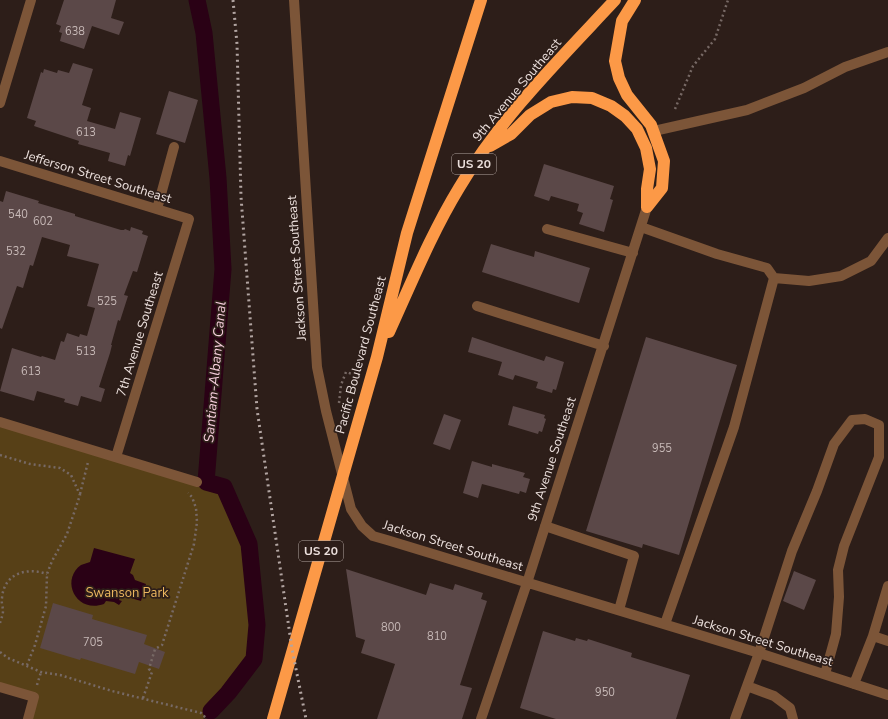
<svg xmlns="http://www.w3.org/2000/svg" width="888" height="719" font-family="'Nunito Sans',sans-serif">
	<rect width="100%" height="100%" fill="#2d1e19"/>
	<path fill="#574017" d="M 0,421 L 224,487 L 249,544 L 257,625 L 254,659 L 228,693 L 203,719 L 28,719 L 34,697 L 0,687 Z"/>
	<path fill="#2a0115" d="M 94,548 L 135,559 L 130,573 L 133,575 L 135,580 L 146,584 L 141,601 L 124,596 L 125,594 L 124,593 L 120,597 L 119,600 L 122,601 L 119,605 L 114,602 L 106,601 L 104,604 C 76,614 60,580 81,565 C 84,564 87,563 90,562 Z"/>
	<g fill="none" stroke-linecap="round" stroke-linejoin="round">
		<path stroke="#2a0115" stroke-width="17" d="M 197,0 L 204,33 L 218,178 L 223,269 L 206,482 L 224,487 L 249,544 L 257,625 L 254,659 L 228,693 L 211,711"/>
	</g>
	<path fill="#5b4848" d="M 64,0 L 116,0 L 111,18 L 124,22 L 119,35 L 92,26 L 84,49 L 60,41 L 62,33 L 59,32 L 61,26 L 56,24 Z
		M 73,63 L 93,69 L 82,105 L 91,108 L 87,121 L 115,129 L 120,112 L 141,118 L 130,156 L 128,155 L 125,166 L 108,161 L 110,153 L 78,144 L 79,141 L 34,126 L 36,121 L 27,118 L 41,72 L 43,73 L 44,69 L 57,73 L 58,70 L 69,73 Z
		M 169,91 L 198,100 L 185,143 L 156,134 Z
		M 544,164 L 614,186 L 610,199 L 613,200 L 604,232 L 579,224 L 583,213 L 577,211 L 579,204 L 551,196 L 549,201 L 534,196 Z
		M 6,191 L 39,201 L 38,203 L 75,214 L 75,216 L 121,230 L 124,230 L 125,229 L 130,231 L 131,227 L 143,231 L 142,234 L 148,236 L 137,272 L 133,271 L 124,295 L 128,296 L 120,321 L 118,320 L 111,345 L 112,345 L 110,353 L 99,387 L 105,389 L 101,402 L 81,396 L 78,406 L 64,402 L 65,399 L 37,391 L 34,401 L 0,391 L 12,348 L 41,357 L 42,356 L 55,360 L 61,341 L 64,342 L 67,333 L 79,337 L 80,334 L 87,336 L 95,308 L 87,306 L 99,264 L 67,256 L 70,245 L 42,237 L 33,266 L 30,265 L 23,288 L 17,286 L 2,329 L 0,328 L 0,201 L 3,202 Z
		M 491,244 L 534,257 L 535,251 L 590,268 L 579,303 L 482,272 Z
		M 472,337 L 544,361 L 546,356 L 564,362 L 556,390 L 553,389 L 552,393 L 536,388 L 538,382 L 515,375 L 513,380 L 498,375 L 502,362 L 468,352 Z
		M 646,337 L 737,365 L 679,555 L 643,544 L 642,548 L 586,531 Z
		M 513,406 L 545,415 L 544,418 L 546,419 L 542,432 L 539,431 L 538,434 L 508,425 Z
		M 444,414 L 461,420 L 450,450 L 433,444 Z
		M 472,461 L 492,467 L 492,464 L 525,473 L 523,477 L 530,479 L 526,493 L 520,491 L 519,494 L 482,484 L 478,498 L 463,493 Z
		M 346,569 L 426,595 L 430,583 L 453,590 L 455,584 L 483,593 L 481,599 L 487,601 L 460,685 L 472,688 L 462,719 L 377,719 L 395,664 L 361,653 L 365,640 L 356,637 Z
		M 794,571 L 816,580 L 804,610 L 783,601 Z
		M 53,603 L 93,615 L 92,619 L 147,635 L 144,644 L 165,652 L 159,669 L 139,662 L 135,674 L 81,658 L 80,660 L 40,648 Z
		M 543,631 L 575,641 L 576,638 L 587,641 L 588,639 L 632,653 L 631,657 L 690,675 L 676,719 L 556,719 L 520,708 Z"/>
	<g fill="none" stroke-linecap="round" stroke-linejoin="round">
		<path stroke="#776965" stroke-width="2.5" stroke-dasharray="2 3" stroke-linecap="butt" d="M 675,109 L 693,66 L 715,39 L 728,0
			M 339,403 L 341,385 L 346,372 L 352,374
			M 0,455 L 30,464 L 60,468 L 71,475 L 80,495 L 67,534 L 52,561 L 47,574 L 46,606 L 35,645 L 27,665
			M 80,494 L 88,462
			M 0,623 C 1,619 3,615 3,611 C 3,607 1,602 2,598 C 4,573 27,567 47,574
			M 0,652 L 8,658 L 41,672 L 60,675 L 112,691 L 201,713 L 207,719
			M 37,685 L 41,672
			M 143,698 L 152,672 L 149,669 L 155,649 L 162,645 L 194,544 L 197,522 L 196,508 L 192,497 L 188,493"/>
		<path stroke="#7c5538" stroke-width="10" d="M 294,0 L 317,367 L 326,411 L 351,509 L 362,526 L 373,536 L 387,540 L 759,653 L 888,695
			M 0,103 L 31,0
			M 654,131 L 747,110 L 804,88 L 845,67 L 888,52
			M 0,161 L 189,219 L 116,457
			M 157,209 L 174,147
			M 641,227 L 717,254 L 767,268 L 774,278 L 734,427 L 665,624
			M 547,229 L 633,253
			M 774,278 L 809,281 L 841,276 L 871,261 L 888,238
			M 477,306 L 604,346
			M 0,422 L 197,482
			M 545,526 L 634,556 L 619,610
			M 873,636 L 888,586
			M 854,684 L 873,636 L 888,641
			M 747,686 L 774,696 L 790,708 L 793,719
			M 0,687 L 34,697 L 28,719
			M 481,719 L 527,583 L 647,207
			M 735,719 L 759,653 L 792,551 L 817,491 L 834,444 L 852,420 L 865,419 L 879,425 L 879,457 L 844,546 L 838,570 L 839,597 L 836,634 L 825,674"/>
		<path stroke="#fc9947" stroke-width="12" d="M 635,0 L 622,21 L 615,61 L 619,78 L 627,95 L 651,125 L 664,161 L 662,188 L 647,207
			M 490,146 L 511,134 L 530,115 L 551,102 L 572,97 L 592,98 L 611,106 L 625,116 L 637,129 L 646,148 L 650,169 L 647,189 L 647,207
			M 389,332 C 411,284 431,234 459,188 C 500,118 560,59 615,0
			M 273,719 L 377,357 L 407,233 L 481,0"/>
		<path stroke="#b2a5a2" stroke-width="3" stroke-dasharray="2 4" stroke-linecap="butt" d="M 233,0 L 237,44 L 241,197 L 257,409 L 292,649 L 306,719"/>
	</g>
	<g text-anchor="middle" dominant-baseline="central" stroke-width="3.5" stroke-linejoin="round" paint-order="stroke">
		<g font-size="11" fill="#c8bab8">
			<text x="75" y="31">638</text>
			<text x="86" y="132">613</text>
			<text x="18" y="214">540</text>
			<text x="43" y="221">602</text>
			<text x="16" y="251">532</text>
			<text x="107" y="301">525</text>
			<text x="86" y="351">513</text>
			<text x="31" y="371">613</text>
			<text x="662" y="448">955</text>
			<text x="391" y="627">800</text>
			<text x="437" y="636">810</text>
			<text x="93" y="642">705</text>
			<text x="605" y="692">950</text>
		</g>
		<g fill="#2d1e19" stroke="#b3a6a2" stroke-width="1">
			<rect x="452" y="154" width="44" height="20" rx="3"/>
			<rect x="299" y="541" width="44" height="20" rx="3"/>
		</g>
		<g font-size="12" font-weight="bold" fill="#ece0dd">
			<text x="474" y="164">US 20</text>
			<text x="321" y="551">US 20</text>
		</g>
		<g font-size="13" fill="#ece0dd" stroke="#2d1e19">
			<text transform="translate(517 90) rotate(-50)">9th Avenue Southeast</text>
			<text transform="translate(98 177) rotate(17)">Jefferson Street Southeast</text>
			<text transform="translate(297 268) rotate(-94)">Jackson Street Southeast</text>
			<text transform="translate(140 334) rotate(-73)">7th Avenue Southeast</text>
			<text transform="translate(361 355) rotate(-75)">Pacific Boulevard Southeast</text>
			<text transform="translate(552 459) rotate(-72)">9th Avenue Southeast</text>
			<text transform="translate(453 546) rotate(17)">Jackson Street Southeast</text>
			<text transform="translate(763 641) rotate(17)">Jackson Street Southeast</text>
		</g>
		<g font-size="13" fill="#ebb65f" stroke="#2d1e19">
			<text x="127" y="593">Swanson Park</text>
		</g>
		<g font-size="14" font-style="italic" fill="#f6cedc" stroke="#2d1e19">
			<text transform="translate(215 372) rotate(-85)">Santiam-Albany Canal</text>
		</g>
	</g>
</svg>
